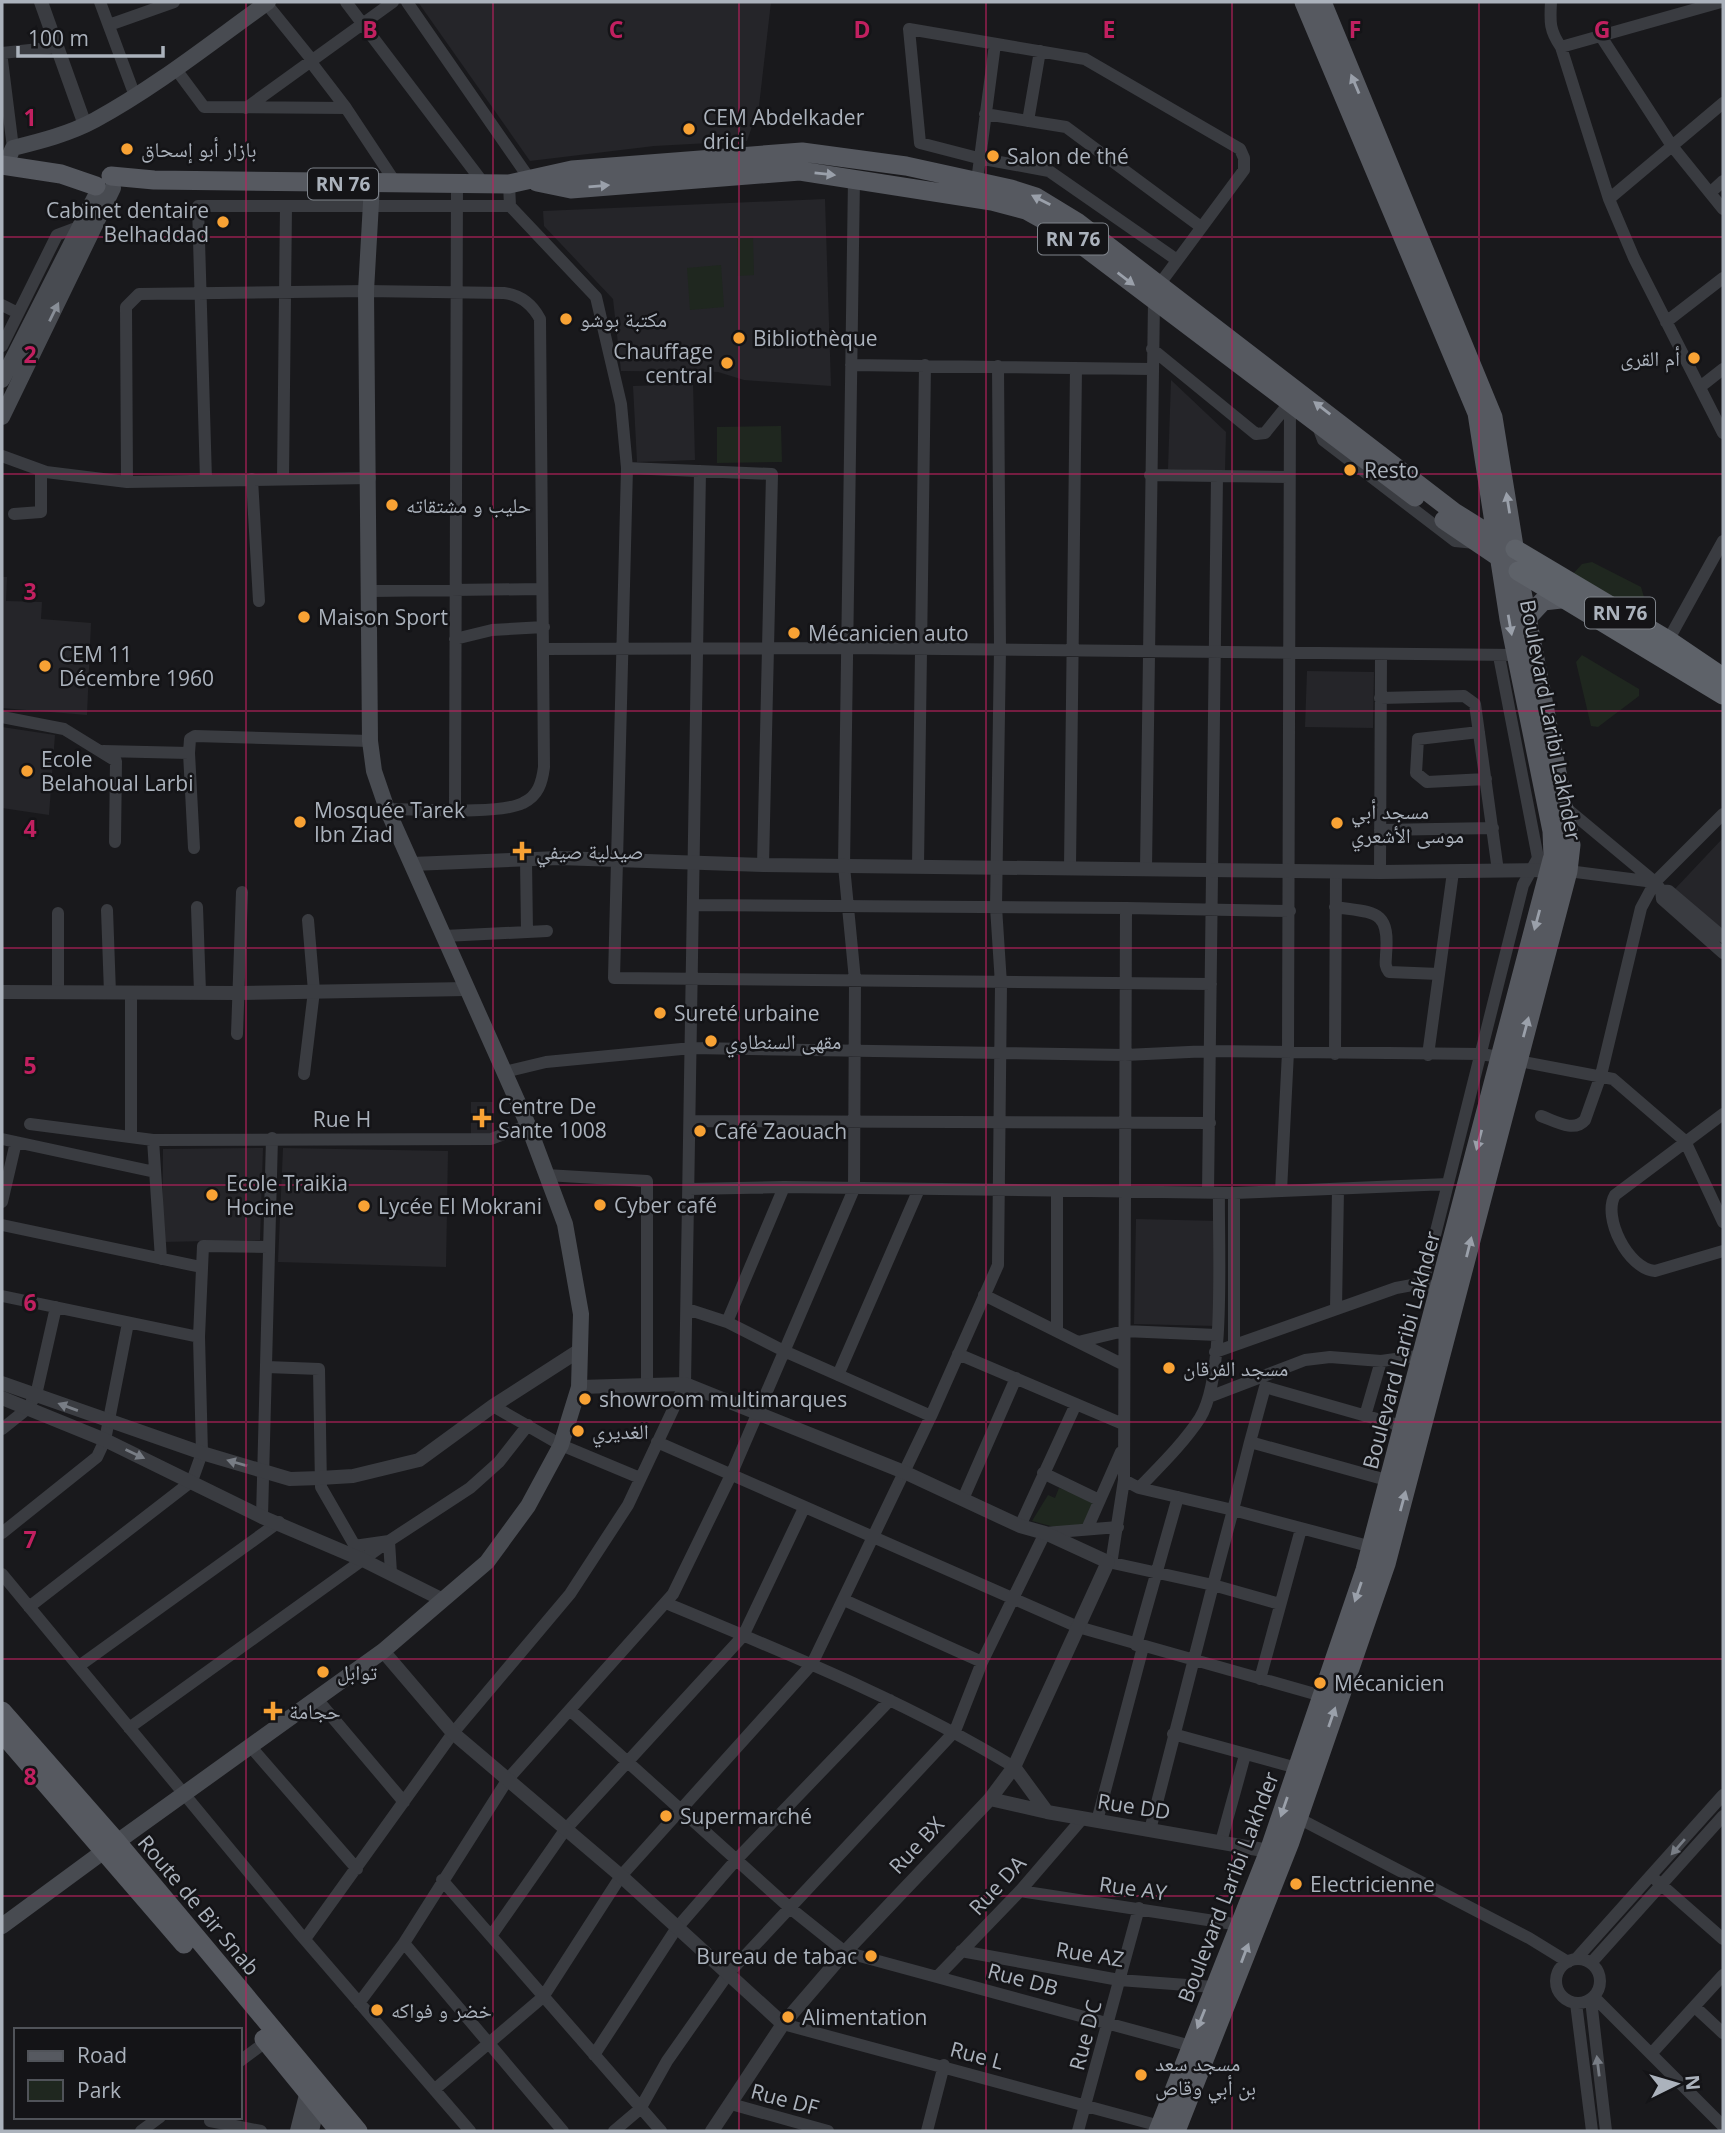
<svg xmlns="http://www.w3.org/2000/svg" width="1725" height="2133" font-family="'Open Sans','Noto Naskh Arabic',sans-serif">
	<rect width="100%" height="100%" fill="#19191c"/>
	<path fill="#252529" d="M 418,2 L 771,2 L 759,106 L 747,141 L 654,146 L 530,161 Z
		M 825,199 L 831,386 L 744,380 L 718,372 L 621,371 L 613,299 L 544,226 L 543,211 Z
		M 1171,380 L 1226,432 L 1225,471 L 1168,469 Z
		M 693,384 L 695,460 L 637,462 L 633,386 Z
		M 2,577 L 7,577 L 6,601 L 42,602 L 41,619 L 91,623 L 87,715 L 2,708 Z
		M 1307,671 L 1374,672 L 1373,728 L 1305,727 Z
		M 2,727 L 55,735 L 49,815 L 2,808 Z
		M 1723,838 L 1723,934 L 1674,890 Z
		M 471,1102 L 493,1102 L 493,1134 L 471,1134 Z
		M 263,1148 L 260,1240 L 162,1242 L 163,1149 Z
		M 283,1148 L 448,1151 L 446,1267 L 278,1262 Z
		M 1136,1219 L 1219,1221 L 1217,1326 L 1134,1324 Z"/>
	<path fill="#1f271f" d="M 753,238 L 754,275 L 738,276 L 737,239 Z
		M 721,265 L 724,307 L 690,310 L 687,268 Z
		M 781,426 L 782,462 L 717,463 L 717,427 Z
		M 1592,562 L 1641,587 L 1644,597 L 1640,614 L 1571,576 L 1582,564 Z
		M 1582,655 L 1639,689 L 1639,696 L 1598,727 L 1591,726 L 1576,662 Z
		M 1059,1488 L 1091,1499 L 1094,1504 L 1086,1525 L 1058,1528 L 1032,1521 L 1048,1495 L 1055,1498 Z"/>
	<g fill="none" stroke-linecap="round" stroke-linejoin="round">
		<path stroke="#3a3c41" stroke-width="12" d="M 100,2 L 135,96
			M 265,2 L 312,60
			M 346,2 L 484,184
			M 407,2 L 531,181
			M 1551,2 C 1550,21 1549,30 1561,47 L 1609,199 L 1634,258 L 1723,433
			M 109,25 L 174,2
			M 1600,35 L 1672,146 L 1723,103
			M 1561,47 L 1721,2
			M 2,53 L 58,47
			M 2,60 L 13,148
			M 310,61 L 346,108
			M 175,68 L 204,107 L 346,108 L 397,185
			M 246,108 L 393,2
			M 985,114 L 1066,127 L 1201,227
			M 1028,121 L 1040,51
			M 977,181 L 995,44
			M 1710,193 L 1723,181
			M 1609,199 L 1672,146 L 1723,209
			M 510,206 L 596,297 L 621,404 L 627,468 L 614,978 L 1211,984
			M 1159,285 L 1244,170 L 1244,158 L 1240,149 L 1085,59 L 909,29 L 920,143 L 978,158 L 1049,171 L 1177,260
			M 2,305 L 18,313
			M 1666,322 L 1723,278
			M 2,346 L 57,235 L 81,226
			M 1152,349 L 1256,434 L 1265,433 L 1290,402
			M 851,365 L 1151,369
			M 1700,387 L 1723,369
			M 1317,424 L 1323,440 L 1455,541 L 1475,543
			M 2,456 L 46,472 L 127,482 L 370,478
			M 627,468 L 772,474 L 763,865
			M 1150,475 L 1289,477
			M 252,479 L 259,601
			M 283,479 L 286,206
			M 206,480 L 198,206 L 510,206 L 509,184
			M 127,482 L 126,307 L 139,294 L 366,291 L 504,293 C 520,295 532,304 540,319 L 544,767 C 542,783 538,796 523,803 C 499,815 417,809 387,809
			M 14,514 L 41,512 L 41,471
			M 370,591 L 542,589
			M 455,639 L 492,630 L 544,627
			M 1665,646 L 1723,541
			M 544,649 L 847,648 L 1516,655
			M 1380,698 L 1464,696 L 1475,704 L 1498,871
			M 2,717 L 64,729 L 116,761 L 115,842
			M 1479,732 L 1418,739 L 1416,773 L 1427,782 L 1486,779
			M 103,751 L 189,753 L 194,848
			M 189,753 L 190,739 L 195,736 L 370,741
			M 1565,807 L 1655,882 L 1661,890 L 1662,899 L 1723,953
			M 455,808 L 457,185
			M 1380,830 L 1493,828
			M 526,860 L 527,932
			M 918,866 L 925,365
			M 1070,867 L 1076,368
			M 1146,868 L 1154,301
			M 1568,871 L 1654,882
			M 1380,872 L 1381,655
			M 1661,890 L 1669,891 L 1723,937
			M 693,905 L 1126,908
			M 197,907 L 200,992
			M 1335,907 C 1375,913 1390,909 1386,955 C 1386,962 1384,965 1389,972 L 1439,974
			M 107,910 L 110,993
			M 58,913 L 58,993
			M 444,936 L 547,931
			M 237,1034 L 242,892
			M 1335,1054 L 1336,871
			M 1428,1055 L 1453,872
			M 504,1072 L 546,1062 L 692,1048 L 1125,1055 L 1210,1051 L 1482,1054 L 1613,1079 L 1685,1141 L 1723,1222
			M 304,1074 L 314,991 L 308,920
			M 1723,1114 L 1615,1195 C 1602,1217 1628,1269 1655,1271 L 1723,1251
			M 1541,1116 C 1555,1121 1574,1133 1585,1120 L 1601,1075 L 1641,908 L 1655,882 L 1723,814
			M 691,1121 L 1210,1123
			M 30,1124 L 153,1140 L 491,1139 L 528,1125
			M 131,1137 L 131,993
			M 2,1139 L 155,1172
			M 153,1140 L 161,1259
			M 546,1175 L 647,1181 L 647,1385
			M 689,1189 L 784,1187
			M 1057,1191 L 1057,1331
			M 1281,1191 L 1288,1052 L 1290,402
			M 1208,1193 L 1217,477
			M 2,1202 L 16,1142
			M 2,1225 L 201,1267
			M 1440,1290 L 1423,1283 L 1523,885 L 1538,858 L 1499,656
			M 984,1295 L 1124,1365
			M 2,1296 L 199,1337
			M 687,1309 L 727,1322 L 784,1351 L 931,1416
			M 1336,1309 L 1338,1189
			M 727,1322 L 784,1187 L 1234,1193 L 1448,1184
			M 1078,1342 L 1124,1331 L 1217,1335
			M 1234,1345 L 1234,1193
			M 1215,1352 L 1396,1288 L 1423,1283
			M 958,1354 L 1123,1424
			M 267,1367 L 319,1369 L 321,1487 L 363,1560
			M 838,1375 L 919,1189
			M 1209,1397 L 1305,1360 L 1330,1357 L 1381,1361 L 1424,1355
			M 493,1406 L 561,1445 L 640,1478
			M 1365,1416 L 1381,1361
			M 2,1429 L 27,1409 L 36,1395 L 56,1307
			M 657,1442 L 1078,1627 L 1322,1696
			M 1250,1442 L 1265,1387 L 1405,1427
			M 1043,1473 L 1099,1500
			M 1124,1480 L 1139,1488 L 1233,1510 L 1250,1442 L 1390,1481
			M 1139,1488 C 1160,1466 1183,1444 1200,1418 C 1226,1376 1218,1246 1219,1193
			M 963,1499 L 1016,1378
			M 262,1517 L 272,1138
			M 1020,1526 L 1076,1404
			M 1087,1529 L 1121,1452
			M 2,1533 L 97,1457 L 105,1440 L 128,1323
			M 354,1546 L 389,1541 L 391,1573
			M 2,1574 L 300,1934 L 470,2131
			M 844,1600 L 982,1662
			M 666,1603 C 785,1653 904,1700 1014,1767
			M 1280,1604 L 1213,1585 L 1233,1510 L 1372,1547
			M 29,1607 L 192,1481 L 202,1453 L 199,1337 L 203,1246 L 268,1247
			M 1136,1645 L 1178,1497
			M 79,1666 L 279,1522
			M 1260,1679 L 1301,1529
			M 316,1698 L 404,1802
			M 571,1711 L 790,1908 L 845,1952 L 1191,2046
			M 129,1728 L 389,1541 L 470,1488 L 499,1462 L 528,1425
			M 1173,1734 L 1297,1768
			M 250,1746 L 357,1869
			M 1298,1818 L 1529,1938 L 1568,1962
			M 1097,1821 L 1143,1647
			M 1150,1830 L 1213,1585 L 1108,1562 L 1112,1558 L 1124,1480 L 1126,908 L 1290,911
			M 1221,1842 L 1245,1755
			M 442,1880 L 661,2131
			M 1657,1881 L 1723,1939
			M 1020,1891 L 1240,1925
			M 491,1936 L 565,1830 L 743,1636 L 804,1508
			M 305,1939 L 453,1733 L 570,1594 L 628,1505 L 685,1384 L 700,471
			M 404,1943 L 563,2131
			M 961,1951 L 1119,1980 L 1214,1987
			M1556 1981a22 22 0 1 1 44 0a22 22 0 1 1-44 0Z
			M 1576,1959 L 1723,1795
			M 1591,1963 L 1723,1816
			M 938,1976 L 1020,1891 L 1082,1819
			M 1594,1997 L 1723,2126
			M 1591,2000 L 1606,2131
			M 359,2003 L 404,1943 L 508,1779 L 673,1594 L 731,1475 L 854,1189 L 855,980 L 844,866 L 854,178
			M 1576,2003 L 1592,2131
			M 1695,2007 L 1723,2033
			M 783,2024 L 1160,2126
			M 1651,2054 L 1723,1975
			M 594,2055 L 676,1929 L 736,1860 L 890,1700
			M 240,2061 L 271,2038
			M 435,2089 L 543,1997 L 621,1876 L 812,1664 L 931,1416 L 998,1265 L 1001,984 L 996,907 L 1000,649 L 998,366
			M 731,2104 L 828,2131
			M 210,2121 L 261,2131
			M 141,2131 L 160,2117
			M 614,2131 L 640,2109 L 667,2061 L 728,1974 L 955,1731 L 982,1662 L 1045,1533 L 1118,1527
			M 927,2131 L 944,2065
			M 1078,2131 L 1139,1908"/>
		<path stroke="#3a3c41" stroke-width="14" d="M 41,2 L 85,125
			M 412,864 L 559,858 L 763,865 L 1380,872 L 1551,870
			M 2,992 L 239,993 L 467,989
			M 2,1383 L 202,1453 L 290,1479 L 320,1478 L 353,1476 L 419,1460 L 493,1406 L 580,1350
			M 579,1387 L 685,1384 L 904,1472 L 1020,1526 L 1045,1533 L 1108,1562 L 1014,1767 L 990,1799 L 845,1952 L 783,2024 L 712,2131
			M 2,1398 L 105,1440 L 262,1517 L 363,1560 L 443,1600
			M 383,1651 L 453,1733 L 621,1876 L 783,2024
			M 1014,1767 L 1047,1812 L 1269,1851
			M 990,1799 L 1047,1812"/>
		<path stroke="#484b51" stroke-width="16" d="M 5,166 L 13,148 C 41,141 69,134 95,120 C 156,87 212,42 268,2
			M 2,380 L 99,189
			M 2,417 L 113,188
			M 117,1842 L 383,1651 L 487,1562 L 528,1506 L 561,1445 L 579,1387 L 581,1314 L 565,1224 L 528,1125 L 387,809 L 374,771 L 370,741 L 366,291 L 372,185
			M 2,1926 L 104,1851
			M 298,2131 L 310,2083
			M 311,2131 L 319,2096"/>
		<path stroke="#565960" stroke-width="19" d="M 2,165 L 61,174 L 96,186
			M 111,176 L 154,180 L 509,184 L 572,170 L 802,152 L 906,166 L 1011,189 L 1036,197 L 1077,222 L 1454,512 L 1502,542
			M 537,182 L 571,189 L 800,171 L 992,201 L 1026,210 L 1062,230 L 1415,497
			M 1444,520 L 1506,562
			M 1528,617 L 1543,601 L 1561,599
			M 2,1711 L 117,1842 L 358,2131
			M 2,1733 L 184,1944
			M 264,2039 L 339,2131
			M 1158,2131 L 1269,1851 L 1365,1570 L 1553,856 L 1552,831 L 1509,619 L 1477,413 L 1304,2
			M 1176,2131 L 1290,1842 L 1386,1564 L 1568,871 L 1571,845 L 1518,571 L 1493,417 L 1322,2"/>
		<path stroke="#5e6269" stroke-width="19" d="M 1515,549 L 1668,640 L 1723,677
			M 1518,571 L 1723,695"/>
	</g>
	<defs><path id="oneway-solid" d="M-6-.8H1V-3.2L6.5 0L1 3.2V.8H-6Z" transform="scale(1.75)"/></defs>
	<g fill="#9aa0aa">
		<use href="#oneway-solid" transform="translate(1355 84) rotate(-113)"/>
		<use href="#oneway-solid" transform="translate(825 174) rotate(6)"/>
		<use href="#oneway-solid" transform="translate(599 186) rotate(-5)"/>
		<use href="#oneway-solid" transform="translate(1041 200) rotate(-153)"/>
		<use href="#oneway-solid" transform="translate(1126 279) rotate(37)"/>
		<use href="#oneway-solid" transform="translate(1322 408) rotate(-142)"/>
		<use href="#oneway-solid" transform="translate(1508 503) rotate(-99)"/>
		<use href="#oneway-solid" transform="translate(1510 625) rotate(80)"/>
		<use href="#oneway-solid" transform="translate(1537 920) rotate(105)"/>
		<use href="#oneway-solid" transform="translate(1526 1027) rotate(-75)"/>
		<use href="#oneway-solid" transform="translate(1479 1140) rotate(105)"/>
		<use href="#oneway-solid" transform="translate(1469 1247) rotate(-76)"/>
		<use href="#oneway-solid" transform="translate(1403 1501) rotate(-75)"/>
		<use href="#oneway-solid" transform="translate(1358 1592) rotate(109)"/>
		<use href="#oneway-solid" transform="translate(1332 1717) rotate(-71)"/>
		<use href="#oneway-solid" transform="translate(1284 1807) rotate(109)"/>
		<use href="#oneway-solid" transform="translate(1245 1953) rotate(-69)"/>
		<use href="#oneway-solid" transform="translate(1201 2019) rotate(112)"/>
	</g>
	<use fill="#888e97" href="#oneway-solid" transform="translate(54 312) rotate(-64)"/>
	<g fill="#787d85">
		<use href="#oneway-solid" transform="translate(68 1407) rotate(-160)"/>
		<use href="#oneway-solid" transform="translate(135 1454) rotate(25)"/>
		<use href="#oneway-solid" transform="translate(237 1463) rotate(-164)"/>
		<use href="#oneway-solid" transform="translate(1678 1847) rotate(131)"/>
		<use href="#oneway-solid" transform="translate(1598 2066) rotate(-97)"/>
	</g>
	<path fill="none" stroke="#c12060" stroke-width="2" stroke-opacity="0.55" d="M 246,2 L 246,2131M 493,2 L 493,2131M 739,2 L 739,2131M 986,2 L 986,2131M 1232,2 L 1232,2131M 1479,2 L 1479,2131M 2,237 L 1723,237M 2,474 L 1723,474M 2,711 L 1723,711M 2,948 L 1723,948M 2,1185 L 1723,1185M 2,1422 L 1723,1422M 2,1659 L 1723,1659M 2,1896 L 1723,1896"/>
	<g fill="#f8a234" stroke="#141417" stroke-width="2.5">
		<circle cx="689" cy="129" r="7"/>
		<circle cx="127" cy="149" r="7"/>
		<circle cx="993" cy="156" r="7"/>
		<circle cx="223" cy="222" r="7"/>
		<circle cx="566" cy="319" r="7"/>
		<circle cx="739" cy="338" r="7"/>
		<circle cx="1694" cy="358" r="7"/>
		<circle cx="727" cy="363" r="7"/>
		<circle cx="1350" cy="470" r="7"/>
		<circle cx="392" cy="505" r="7"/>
		<circle cx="304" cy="617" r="7"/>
		<circle cx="794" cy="633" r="7"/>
		<circle cx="45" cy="666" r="7"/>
		<circle cx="27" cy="771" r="7"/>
		<circle cx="300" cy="822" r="7"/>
		<circle cx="1337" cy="823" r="7"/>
		<path d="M518.5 840.5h7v7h7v7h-7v7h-7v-7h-7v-7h7z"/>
		<circle cx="660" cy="1013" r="7"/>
		<circle cx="711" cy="1041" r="7"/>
		<path d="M478.5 1107.5h7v7h7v7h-7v7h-7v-7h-7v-7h7z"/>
		<circle cx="700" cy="1131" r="7"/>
		<circle cx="212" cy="1195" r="7"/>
		<circle cx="600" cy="1205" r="7"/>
		<circle cx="364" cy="1206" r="7"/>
		<circle cx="1169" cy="1368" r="7"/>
		<circle cx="585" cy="1399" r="7"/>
		<circle cx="578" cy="1431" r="7"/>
		<circle cx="323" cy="1672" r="7"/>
		<circle cx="1320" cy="1683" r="7"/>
		<path d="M269.5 1700.5h7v7h7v7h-7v7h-7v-7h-7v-7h7z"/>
		<circle cx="666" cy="1816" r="7"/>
		<circle cx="1296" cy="1884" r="7"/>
		<circle cx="871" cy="1956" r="7"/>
		<circle cx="377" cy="2010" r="7"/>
		<circle cx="788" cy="2017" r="7"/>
		<circle cx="1141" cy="2075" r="7"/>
	</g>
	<g text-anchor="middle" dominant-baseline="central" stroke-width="5" stroke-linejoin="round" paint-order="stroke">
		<g fill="#141417" stroke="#7e838a" stroke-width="2">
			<rect x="308" y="168.5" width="70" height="31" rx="5"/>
			<rect x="1038" y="223.5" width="70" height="31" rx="5"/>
			<rect x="1585" y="597.5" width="70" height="31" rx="5"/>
		</g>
		<g font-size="19" font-weight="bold" fill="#abb2bc">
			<text x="343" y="184">RN 76</text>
			<text x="1073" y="239">RN 76</text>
			<text x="1620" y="613">RN 76</text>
		</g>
		<g font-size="21" fill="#abb2bc" stroke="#141417" text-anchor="start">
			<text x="703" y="117">CEM Abdelkader<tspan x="703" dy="24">drici</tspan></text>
			<text x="141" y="149">بازار أبو إسحاق</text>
			<text x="1007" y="156">Salon de thé</text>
			<text x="209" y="210" text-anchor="end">Cabinet dentaire<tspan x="209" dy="24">Belhaddad</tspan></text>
			<text x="580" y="319">مكتبة بوشو</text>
			<text x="753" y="338">Bibliothèque</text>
			<text x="713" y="351" text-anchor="end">Chauffage<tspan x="713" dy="24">central</tspan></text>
			<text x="1680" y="358" text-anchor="end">أم القرى</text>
			<text x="1364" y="470">Resto</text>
			<text x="406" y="505">حليب و مشتقاته</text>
			<text x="318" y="617">Maison Sport</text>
			<text x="808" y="633">Mécanicien auto</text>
			<text x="59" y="654">CEM 11<tspan x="59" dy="24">Décembre 1960</tspan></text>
			<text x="41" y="759">Ecole<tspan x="41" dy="24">Belahoual Larbi</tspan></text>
			<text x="314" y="810">Mosquée Tarek<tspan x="314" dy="24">Ibn Ziad</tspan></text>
			<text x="1351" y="811">مسجد أبي<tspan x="1351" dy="24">موسى الأشعري</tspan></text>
			<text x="536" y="851">صيدلية صيفي</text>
			<text x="674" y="1013">Sureté urbaine</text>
			<text x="725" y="1041">مقهى السنطاوي</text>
			<text x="498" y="1106">Centre De<tspan x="498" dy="24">Sante 1008</tspan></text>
			<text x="714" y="1131">Café Zaouach</text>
			<text x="226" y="1183">Ecole Traikia<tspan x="226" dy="24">Hocine</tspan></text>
			<text x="614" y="1205">Cyber café</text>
			<text x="378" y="1206">Lycée El Mokrani</text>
			<text x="1183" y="1368">مسجد الفرقان</text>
			<text x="599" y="1399">showroom multimarques</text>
			<text x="592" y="1431">الغديري</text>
			<text x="337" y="1672">توابل</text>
			<text x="1334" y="1683">Mécanicien</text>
			<text x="289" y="1711">حجامة</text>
			<text x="680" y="1816">Supermarché</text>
			<text x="1310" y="1884">Electricienne</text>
			<text x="857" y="1956" text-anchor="end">Bureau de tabac</text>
			<text x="391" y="2010">خضر و فواكه</text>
			<text x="802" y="2017">Alimentation</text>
			<text x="1155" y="2063">مسجد سعد<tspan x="1155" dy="24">بن أبي وقاص</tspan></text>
		</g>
		<g font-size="21" fill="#abb2bc" stroke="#141417">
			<text transform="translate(1551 720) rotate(79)">Boulevard Laribi Lakhder</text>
			<text x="342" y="1119">Rue H</text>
			<text transform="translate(1401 1350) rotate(-75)">Boulevard Laribi Lakhder</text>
			<text transform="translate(1134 1806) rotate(9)">Rue DD</text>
			<text transform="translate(916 1845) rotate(-47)">Rue BX</text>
			<text transform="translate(997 1885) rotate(-47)">Rue DA</text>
			<text transform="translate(1228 1887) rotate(-69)">Boulevard Laribi Lakhder</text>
			<text transform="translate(1133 1888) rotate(8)">Rue AY</text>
			<text transform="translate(199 1905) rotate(50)">Route de Bir Snab</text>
			<text transform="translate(1090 1954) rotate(9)">Rue AZ</text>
			<text transform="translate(1023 1979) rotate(15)">Rue DB</text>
			<text transform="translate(1085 2035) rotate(-75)">Rue DC</text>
			<text transform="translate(977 2055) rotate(15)">Rue L</text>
			<text transform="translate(785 2099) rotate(15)">Rue DF</text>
		</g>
	</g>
	<g font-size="23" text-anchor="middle" font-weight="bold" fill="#c12060" stroke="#141417" stroke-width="5" stroke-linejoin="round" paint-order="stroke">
		<text x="370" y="38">B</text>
		<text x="616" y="38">C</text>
		<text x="862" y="38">D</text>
		<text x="1109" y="38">E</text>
		<text x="1355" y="38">F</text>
		<text x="1602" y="38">G</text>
		<text x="30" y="126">1</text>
		<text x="30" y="363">2</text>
		<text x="30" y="600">3</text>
		<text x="30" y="837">4</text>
		<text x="30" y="1074">5</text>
		<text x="30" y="1311">6</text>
		<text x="30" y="1548">7</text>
		<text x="30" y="1785">8</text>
	</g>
	<rect width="1725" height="2133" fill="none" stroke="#abb2bc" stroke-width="7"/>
	<rect x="14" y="2028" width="228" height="91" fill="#141417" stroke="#505359" stroke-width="2"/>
	<rect x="28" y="2051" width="35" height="10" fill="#565960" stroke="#505359" stroke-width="2"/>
	<text x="77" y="2063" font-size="21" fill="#abb2bc">Road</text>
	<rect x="28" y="2080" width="35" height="21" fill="#1f271f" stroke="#505359" stroke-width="2"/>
	<text x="77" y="2098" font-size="21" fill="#abb2bc">Park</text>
	<g transform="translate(1676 2084) rotate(85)" stroke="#141417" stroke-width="5" paint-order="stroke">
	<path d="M0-5L12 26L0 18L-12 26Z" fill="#abb2bc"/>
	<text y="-10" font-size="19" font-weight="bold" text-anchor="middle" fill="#abb2bc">N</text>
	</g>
	<path d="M18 46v10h145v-10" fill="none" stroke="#abb2bc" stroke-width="3.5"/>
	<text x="28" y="46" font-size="21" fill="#abb2bc" stroke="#141417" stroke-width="5" paint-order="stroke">100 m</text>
</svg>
